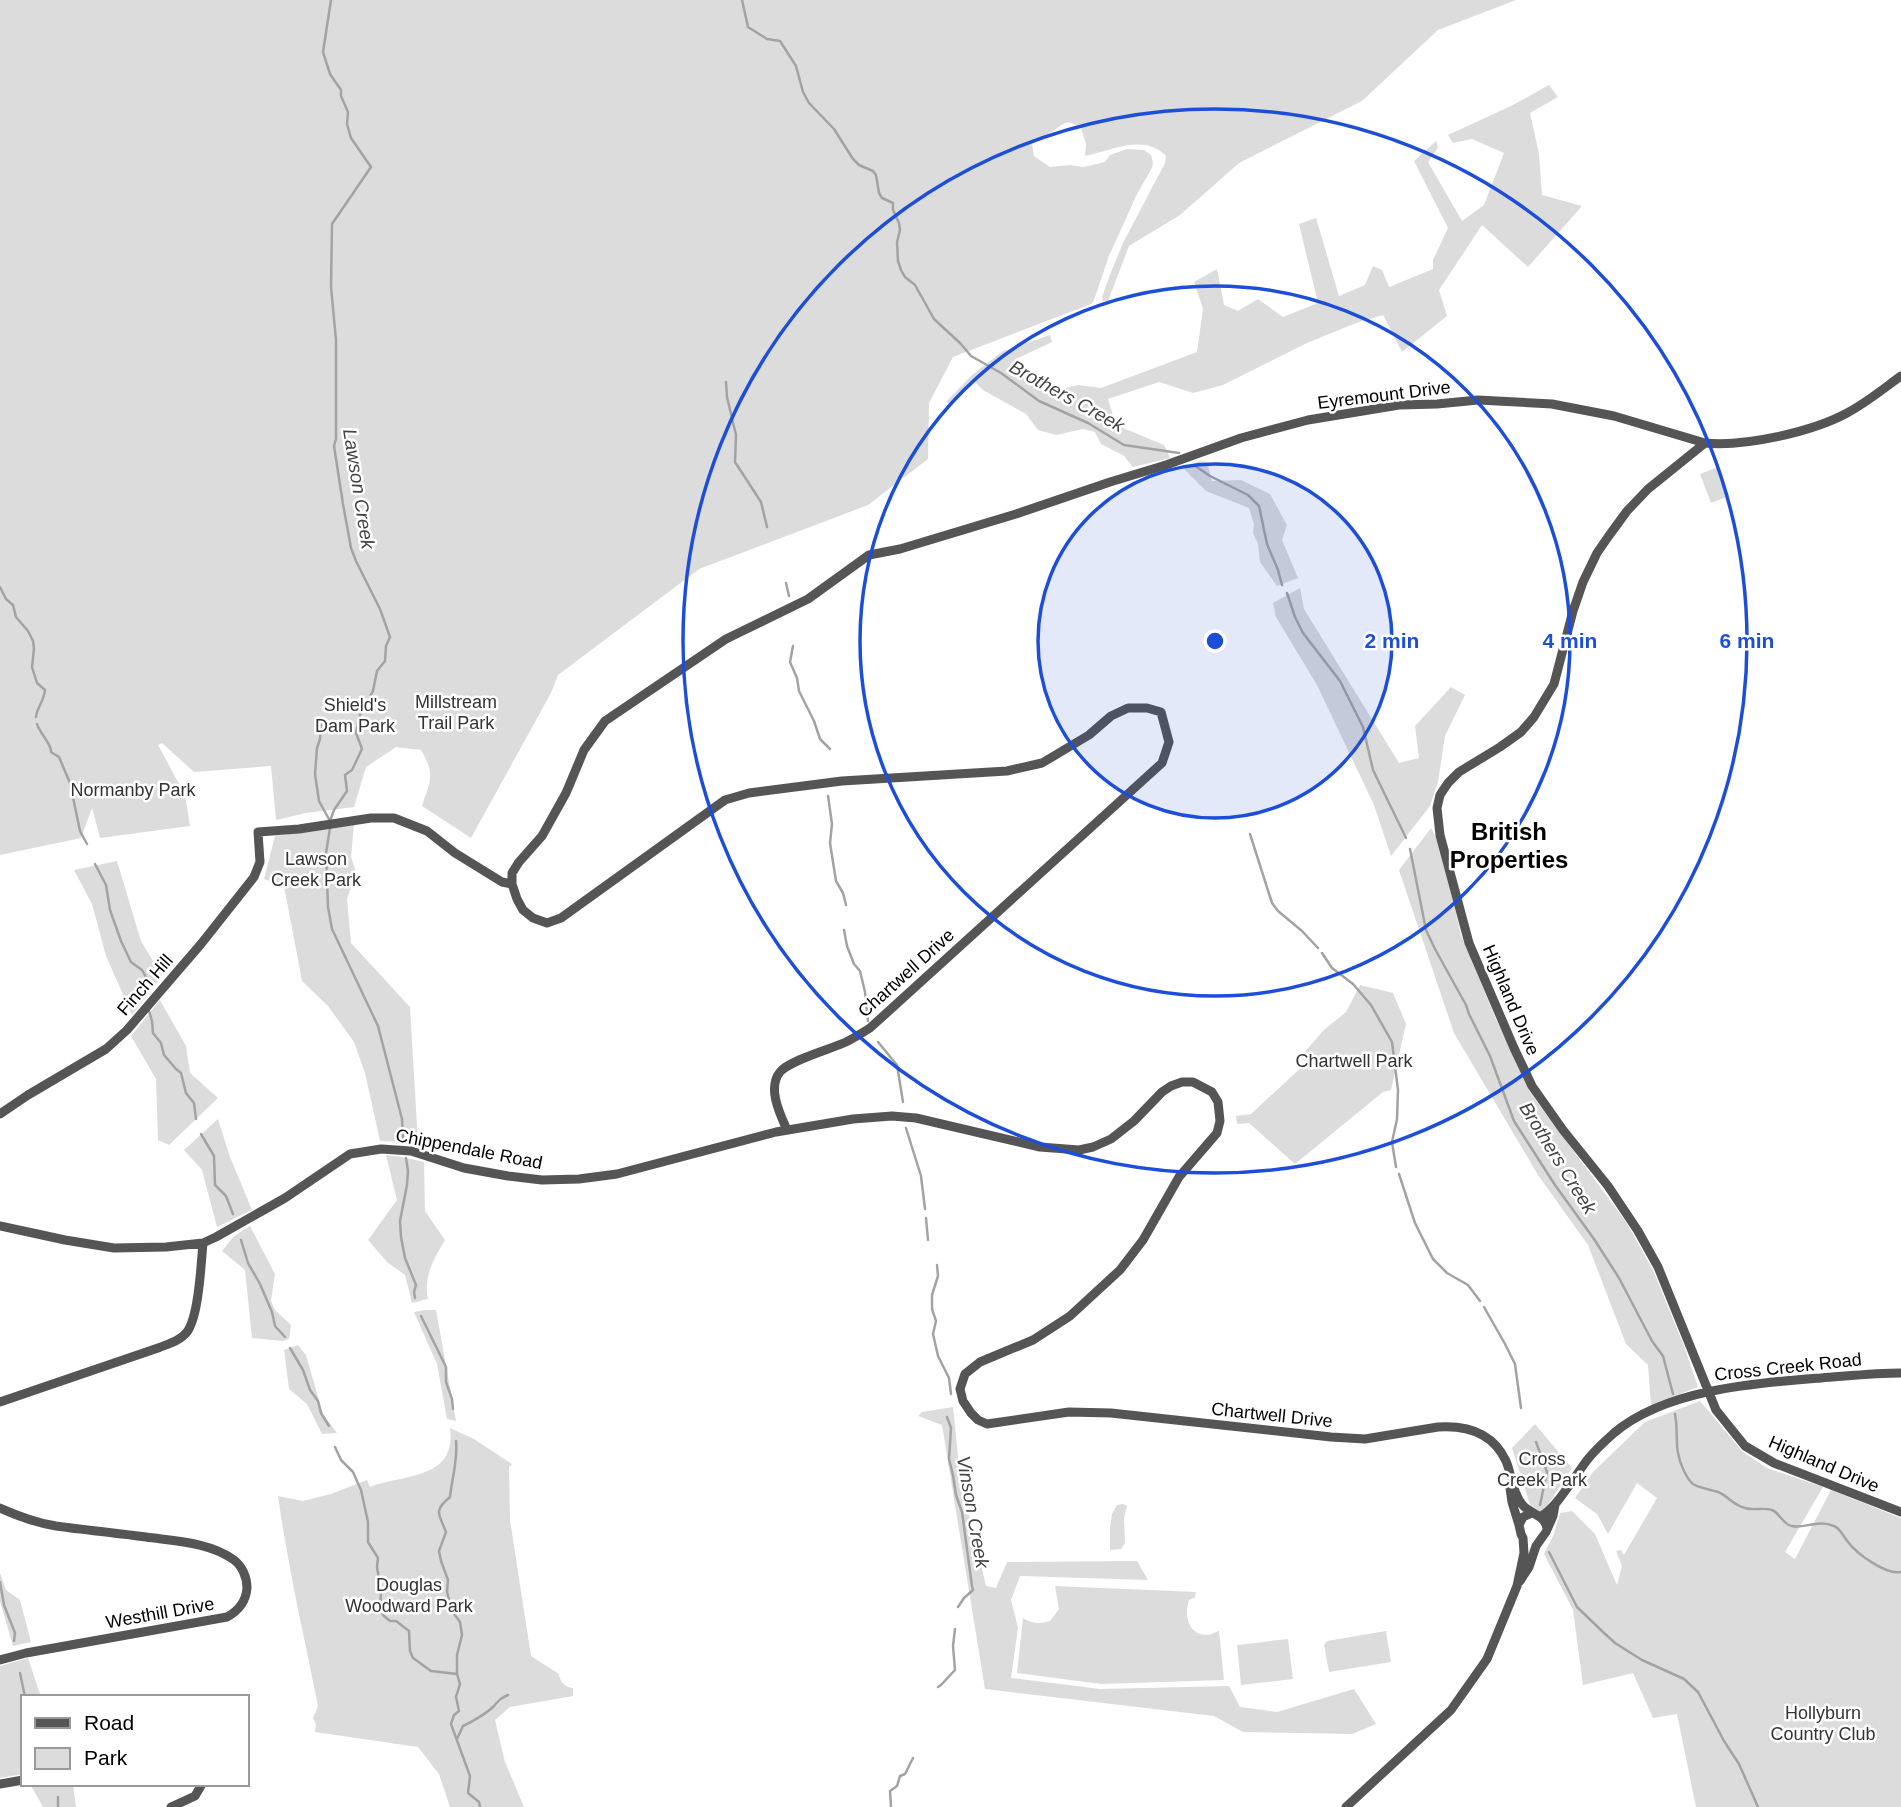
<svg xmlns="http://www.w3.org/2000/svg" width="1901" height="1807" font-family="Arial,sans-serif">
	<rect width="100%" height="100%" fill="#fff"/>
	<path fill="#dcdcdc" d="M 0,0 L 1516,0 L 1438,30 L 1362,101 L 1239,163 L 1180,215 L 1129,246 L 1108,301 L 1103,301 L 1102,297 L 1111,272 L 1123,243 L 1165,163 L 1166,156 C 1144,133 1111,151 1085,156 L 1086,144 L 1081,128 C 1064,117 1064,125 1050,133 C 1046,136 1039,137 1034,139 L 1032,143 L 1034,156 L 1050,167 L 1070,165 L 1083,167 L 1105,162 L 1110,155 L 1127,149 L 1144,150 L 1151,155 L 1153,163 L 1152,168 L 1137,194 L 1109,256 L 1094,300 L 1091,304 L 953,357 L 929,403 L 928,459 L 868,505 L 699,569 L 558,675 L 551,693 L 471,838 L 422,806 C 430,781 436,775 421,750 L 396,747 L 366,767 L 354,807 L 306,813 L 276,820 L 271,766 L 194,772 L 162,743 L 158,745 L 185,795 L 190,826 L 100,838 L 92,808 L 81,838 L 0,855 Z
		M 1549,85 L 1558,97 L 1530,113 L 1539,154 L 1542,195 L 1582,206 L 1528,267 L 1482,225 L 1439,290 L 1447,316 L 1402,352 L 1383,315 L 1356,323 L 1307,343 L 1223,385 L 1193,393 L 1159,382 L 1108,399 L 1116,425 L 1164,445 L 1170,458 L 1133,467 L 1124,456 L 1101,444 L 1095,432 L 1083,429 L 1056,435 L 1038,430 L 1026,414 L 983,390 L 975,382 L 951,404 L 946,402 L 972,375 L 1003,351 L 1050,335 L 1052,342 L 1016,359 L 1036,378 L 1057,390 L 1078,385 L 1101,388 L 1197,352 L 1203,309 L 1194,282 L 1217,269 L 1224,305 L 1238,311 L 1258,299 L 1283,317 L 1318,303 L 1299,224 L 1316,218 L 1339,296 L 1365,285 L 1373,266 L 1382,270 L 1389,287 L 1433,269 L 1433,260 L 1448,228 L 1414,161 L 1436,141 L 1438,148 L 1428,162 L 1462,221 L 1484,205 L 1504,153 L 1472,139 L 1453,143 L 1448,135 L 1513,105 Z
		M 1199,461 L 1207,462 L 1212,481 L 1241,480 L 1270,494 L 1287,525 L 1282,540 L 1298,578 L 1277,586 L 1260,562 L 1258,544 L 1253,533 L 1254,525 L 1249,508 L 1206,491 L 1184,469 Z
		M 1718,467 L 1729,496 L 1711,503 L 1700,474 Z
		M 1300,588 L 1304,609 L 1399,763 L 1419,758 L 1415,726 L 1451,687 L 1465,695 L 1445,736 L 1438,782 L 1430,806 L 1391,856 L 1374,805 L 1317,685 L 1276,617 L 1273,603 Z
		M 354,825 L 351,857 L 356,872 L 347,899 L 351,943 L 410,1007 L 418,1142 L 380,1141 L 365,1073 L 354,1042 L 328,1006 L 302,981 L 284,886 L 264,879 L 275,836 Z
		M 1431,828 L 1440,845 L 1461,935 L 1495,1017 L 1535,1099 L 1626,1222 L 1653,1270 L 1684,1346 L 1698,1387 L 1651,1405 L 1648,1365 L 1626,1344 L 1588,1245 L 1538,1175 L 1454,1033 L 1399,870 Z
		M 117,861 L 141,941 L 162,976 L 132,1015 L 106,956 L 92,904 L 74,870 Z
		M 1360,985 L 1393,993 L 1406,1024 L 1391,1090 L 1383,1092 L 1295,1164 L 1249,1123 L 1237,1124 L 1236,1116 L 1251,1114 L 1305,1064 L 1302,1055 L 1324,1030 L 1346,1012 Z
		M 160,1000 L 186,1046 L 190,1073 L 218,1098 L 169,1145 L 158,1140 L 156,1079 L 131,1036 Z
		M 218,1119 L 230,1157 L 252,1210 L 217,1227 L 202,1170 L 184,1150 Z
		M 386,1155 L 402,1157 L 424,1162 L 425,1211 L 445,1240 C 434,1258 423,1278 428,1299 L 412,1303 L 405,1275 L 387,1262 L 368,1240 L 397,1200 Z
		M 250,1226 L 275,1274 L 271,1301 L 275,1310 L 291,1325 L 289,1339 L 283,1341 L 252,1338 L 245,1270 L 222,1251 L 234,1236 Z
		M 425,1310 L 436,1310 L 456,1421 L 447,1419 L 437,1364 L 414,1312 Z
		M 298,1345 L 306,1355 L 323,1414 L 337,1433 L 322,1434 L 307,1404 L 289,1389 L 284,1350 Z
		M 1700,1401 L 1743,1452 L 1767,1468 L 1823,1487 L 1785,1552 L 1795,1559 L 1831,1490 L 1901,1518 L 1901,1807 L 1696,1807 L 1677,1714 L 1653,1718 L 1633,1673 L 1583,1685 L 1573,1610 L 1544,1554 L 1554,1534 L 1560,1513 L 1572,1511 L 1595,1534 L 1617,1585 L 1622,1566 L 1616,1551 L 1621,1550 L 1624,1555 L 1657,1498 L 1637,1483 L 1608,1534 L 1597,1514 L 1575,1498 L 1593,1472 L 1645,1422 Z
		M 953,1407 C 956,1431 957,1455 961,1479 C 968,1515 978,1550 986,1586 L 996,1588 L 1007,1562 L 1137,1561 L 1148,1580 L 1020,1576 L 1011,1600 L 1018,1628 L 1011,1678 L 1100,1689 L 1229,1686 L 1240,1707 L 1277,1712 L 1354,1689 L 1376,1724 L 1352,1734 L 1243,1732 L 1214,1716 L 985,1689 L 942,1425 L 918,1416 L 922,1412 Z
		M 1535,1424 L 1572,1468 L 1544,1511 L 1540,1512 L 1531,1508 L 1512,1448 Z
		M 450,1428 L 474,1439 L 512,1464 L 509,1467 L 510,1520 L 531,1656 L 559,1674 C 560,1682 565,1687 573,1688 L 573,1696 L 510,1707 L 495,1720 L 505,1762 L 524,1807 L 450,1807 L 439,1774 L 418,1747 L 315,1732 L 316,1724 L 313,1718 L 318,1706 C 304,1636 288,1567 278,1496 L 303,1501 L 331,1494 L 367,1480 L 370,1487 C 404,1474 457,1480 450,1428 Z
		M 1123,1504 L 1127,1506 L 1124,1518 L 1125,1543 L 1121,1549 L 1110,1550 L 1110,1527 L 1112,1514 L 1117,1505 Z
		M 0,1573 L 6,1590 L 20,1600 L 31,1642 L 13,1646 L 0,1601 Z
		M 1055,1586 L 1196,1592 L 1195,1597 L 1189,1600 C 1184,1615 1188,1635 1207,1635 C 1211,1635 1215,1632 1219,1631 L 1224,1680 L 1101,1684 L 1017,1673 L 1023,1618 C 1032,1624 1040,1624 1050,1621 L 1059,1609 Z
		M 1386,1631 L 1391,1662 L 1329,1672 L 1324,1645 L 1327,1641 Z
		M 1288,1639 L 1293,1679 L 1241,1685 L 1237,1645 Z
		M 28,1658 L 41,1697 L 23,1697 L 23,1774 L 0,1778 L 0,1666 Z
		M 30,1784 L 73,1784 L 76,1807 L 43,1807 Z"/>
	<g fill="none" stroke-linecap="round" stroke-linejoin="round">
		<path stroke="#a3a3a3" stroke-width="2.5" d="M 742,0 L 748,27 L 767,39 L 780,41 L 796,66 L 803,92 L 809,103 L 834,129 L 853,159 L 859,165 L 873,171 L 876,175 L 879,193 L 882,198 L 893,203 L 893,210 L 899,223 L 900,230 L 897,242 L 898,261 L 901,270 L 905,277 L 915,285 L 934,319 L 961,344 L 971,356 L 1001,373 L 1039,401 L 1088,423 L 1124,445 L 1179,453
			M 726,382 L 727,397 L 736,435 L 735,462 L 761,502 L 767,527
			M 1194,465 L 1210,476 L 1248,495 L 1259,506 L 1267,544 L 1278,570 L 1282,585
			M 786,583 L 789,596
			M 0,587 L 6,599 L 13,605 L 16,617 L 28,631 L 33,641 L 34,649 L 32,667 L 37,683 L 45,690 C 44,701 36,710 36,717
			M 1287,593 L 1295,617 L 1303,633 L 1340,681 L 1363,727 L 1373,770 L 1406,838
			M 793,646 L 790,662 L 797,678 L 799,691 L 814,721 L 820,739 L 830,749
			M 321,723 L 320,739 L 317,748 L 315,774 L 319,801 L 330,821
			M 37,724 C 40,734 52,744 51,752 L 59,757 L 70,783 L 80,831 L 87,844
			M 828,796 L 832,824 L 830,843 L 836,881 L 843,893 L 846,905
			M 330,821 L 334,810 L 347,791 L 345,775 L 352,770 L 362,749 L 356,733 L 360,715 L 373,691 L 377,671 L 385,661 L 386,646 L 390,637 L 380,609 L 356,561 L 351,548 L 343,504 L 334,446 L 336,439 L 336,340 L 331,287 L 332,224 L 371,167 L 351,138 L 347,124 L 348,112 L 341,96 L 341,90 L 330,74 L 323,52 L 331,0
			M 330,828 L 326,853 L 328,907 L 332,929 L 378,1026 L 402,1119 L 403,1138
			M 1250,834 L 1272,903 L 1278,911 L 1302,931 L 1318,948
			M 1410,849 L 1426,930 L 1435,949 L 1466,1005 L 1469,1014 L 1490,1056 L 1514,1121 L 1555,1185 L 1594,1239 L 1619,1278 L 1652,1341 L 1663,1356 L 1673,1394
			M 95,864 L 106,885 L 110,910 L 121,941 L 131,962 L 142,970 L 146,977 L 146,995
			M 844,930 L 847,946 L 854,964 L 860,971 L 865,992 L 868,1021
			M 1322,953 L 1332,968 L 1353,984 L 1371,1005 L 1392,1042 L 1398,1090 L 1397,1119 L 1392,1142 L 1396,1167
			M 149,1011 L 152,1021 L 153,1033 L 161,1043 L 164,1055 L 176,1069 L 181,1073 L 186,1093 L 194,1103 L 196,1119
			M 878,1042 L 897,1065 L 903,1102
			M 906,1128 L 921,1176 L 925,1209
			M 201,1134 L 214,1156 L 215,1185 L 226,1196 L 233,1214
			M 406,1158 L 408,1171 L 407,1185 L 400,1221 L 401,1237 L 405,1258 L 416,1285 L 414,1292 L 415,1298
			M 1399,1174 L 1415,1223 L 1433,1259 L 1447,1273 L 1468,1285 L 1480,1301
			M 926,1218 L 928,1240
			M 241,1240 L 248,1263 L 260,1284 L 272,1312 L 275,1326 L 285,1337
			M 937,1265 L 938,1276 L 932,1295 L 932,1309 L 936,1321 L 933,1334 L 938,1356 L 949,1378 L 951,1394
			M 1484,1307 L 1505,1344 L 1515,1364 L 1521,1408
			M 421,1316 L 446,1367 L 446,1382 L 452,1399 L 453,1409
			M 290,1348 L 303,1370 L 310,1390 L 318,1401 L 321,1413 L 329,1426
			M 1675,1414 C 1679,1435 1673,1449 1684,1471 C 1686,1475 1689,1481 1693,1484 C 1701,1489 1710,1489 1718,1492 C 1728,1496 1733,1505 1745,1508 C 1754,1511 1763,1507 1772,1510 C 1780,1513 1783,1525 1792,1526 C 1804,1529 1818,1519 1834,1526 C 1841,1529 1843,1536 1848,1542 C 1857,1554 1886,1575 1901,1572
			M 947,1417 L 951,1428 L 949,1459 L 953,1475 L 956,1495 L 962,1512 L 972,1586 L 973,1590 L 964,1598 L 958,1607
			M 456,1441 C 458,1460 452,1478 450,1497 C 433,1511 439,1514 446,1532 L 439,1551 L 441,1561 L 448,1580 L 447,1592 L 452,1611 L 460,1622 L 462,1635 L 457,1655 L 457,1674 L 460,1684 L 456,1697 L 459,1711 L 454,1715 L 451,1724 L 470,1776 L 468,1793 L 479,1802 L 480,1807
			M 1536,1442 L 1547,1472 L 1540,1505
			M 335,1447 L 341,1460 L 353,1472 L 361,1490 L 368,1522 L 368,1542 L 378,1558 L 377,1567 L 381,1592 L 380,1610 L 384,1616 L 390,1621 L 396,1621 L 409,1631 L 410,1651 L 413,1658 L 431,1671 L 457,1674
			M 1549,1552 L 1577,1607 L 1603,1632 L 1615,1643 L 1642,1660 L 1684,1679 L 1698,1692 L 1724,1741 L 1739,1764 L 1758,1807
			M 0,1582 L 4,1605 L 15,1633 L 14,1641
			M 20,1673 L 25,1697
			M 938,1687 L 941,1685 L 955,1670 L 953,1646 L 955,1629
			M 457,1739 L 463,1726 C 472,1722 487,1713 494,1706 C 499,1700 501,1698 508,1695
			M 58,1807 L 58,1797
			M 891,1807 L 890,1791 L 897,1786 L 900,1776 L 905,1774 L 913,1758"/>
		<path stroke="#555" stroke-width="9" d="M 1705,443 L 1648,489 L 1627,511 L 1608,537 L 1597,553 L 1583,582 L 1573,611 L 1554,684 L 1534,717 L 1521,732 L 1500,747 L 1459,772 L 1448,783 L 1440,795 L 1437,808 L 1440,835 L 1469,943 L 1514,1048 L 1532,1086 L 1563,1130 L 1608,1186 L 1638,1231 L 1658,1267 L 1716,1410 L 1745,1446 L 1774,1463 L 1901,1512
			M 0,1114 L 28,1095 L 106,1049 L 127,1030 L 201,944 L 254,877 L 260,862 L 258,832 L 299,829 L 371,818 L 394,818 L 427,831 L 455,853 L 502,882 L 512,884
			M 787,1130 C 780,1114 767,1088 780,1072 C 790,1060 831,1049 846,1042 C 854,1038 862,1033 870,1028 L 1162,763 L 1169,742 L 1161,712 L 1147,708 L 1128,708 L 1111,716 L 1089,735 L 1042,763 L 1007,771 L 842,781 L 749,793 L 725,800 L 561,918 L 547,923 L 533,918 L 523,910 L 517,899 L 512,884 L 512,873 L 519,862 L 542,836 L 566,793 L 584,750 L 605,721 L 726,639 L 808,599 L 869,555 L 900,549 L 1016,514 L 1110,482 L 1166,465 L 1241,438 L 1308,420 L 1399,405 L 1437,404 L 1478,400 L 1552,404 L 1614,416 L 1705,443 C 1744,447 1812,432 1847,413 C 1866,403 1883,389 1901,376
			M 0,1226 L 65,1240 L 114,1248 L 166,1247 L 203,1243 L 216,1237 L 285,1198 L 350,1154 L 381,1149 L 411,1151 L 464,1168 L 508,1176 L 542,1180 L 579,1179 L 617,1174 L 776,1132 L 853,1119 L 892,1116 L 916,1118 L 1040,1147 L 1079,1150 L 1093,1147 L 1111,1139 L 1134,1121 L 1162,1092 L 1171,1086 L 1182,1082 L 1193,1082 L 1212,1092 L 1218,1102 L 1220,1121 L 1217,1133 L 1179,1177 L 1143,1240 L 1120,1270 L 1070,1316 L 1033,1340 L 980,1362 L 965,1374 L 960,1389 L 963,1401 L 971,1413 L 978,1420 L 987,1424 L 1069,1412 L 1111,1413 L 1331,1437 L 1365,1439 L 1438,1427 C 1468,1425 1493,1433 1506,1461 C 1512,1475 1512,1491 1521,1503 C 1529,1515 1544,1513 1547,1528
			M 0,1402 L 158,1348 C 168,1344 180,1341 187,1332 C 199,1316 201,1263 203,1243
			M 1510,1488 L 1512,1502 L 1519,1525
			M 0,1508 C 18,1516 37,1523 56,1526 C 86,1530 116,1533 146,1537 C 174,1541 210,1542 234,1560 C 242,1566 247,1577 247,1588 C 246,1601 238,1611 227,1617 L 26,1653 L 0,1660
			M 1541,1516 C 1556,1509 1576,1474 1588,1459 C 1595,1450 1605,1441 1614,1433 C 1666,1389 1756,1383 1821,1378 C 1848,1376 1875,1373 1901,1373
			M 1520,1581 L 1529,1567 L 1536,1546 L 1546,1532 L 1553,1516 L 1555,1505
			M 0,1784 L 23,1780
			M 171,1807 L 195,1796 L 202,1784
			M 1346,1807 L 1451,1710 L 1487,1659 L 1517,1586 L 1524,1553 L 1523,1538 L 1521,1534 L 1519,1525 L 1523,1517 L 1532,1513"/>
	</g>
	<circle cx="1215" cy="641" r="177" fill="#1d4ed8" fill-opacity=".12"/>
	<g fill="none" stroke="#1d4ed8" stroke-width="3.5">
		<circle cx="1215" cy="641" r="177"/>
		<circle cx="1215" cy="641" r="355"/>
		<circle cx="1215" cy="641" r="532"/>
	</g>
	<g text-anchor="middle" dominant-baseline="central" stroke-width="5" stroke-linejoin="round" paint-order="stroke">
		<g font-size="18" fill="#000" stroke="#fff">
			<text transform="translate(1384 395) rotate(-7)">Eyremount Drive</text>
			<text transform="translate(906 973) rotate(-42)">Chartwell Drive</text>
			<text transform="translate(145 985) rotate(-49)">Finch Hill</text>
			<text transform="translate(1511 1000) rotate(67)">Highland Drive</text>
			<text transform="translate(469 1149) rotate(11)">Chippendale Road</text>
			<text transform="translate(1788 1367) rotate(-6)">Cross Creek Road</text>
			<text transform="translate(1272 1415) rotate(6)">Chartwell Drive</text>
			<text transform="translate(1824 1464) rotate(23)">Highland Drive</text>
			<text transform="translate(160 1613) rotate(-10)">Westhill Drive</text>
		</g>
		<g font-size="18" fill="#333" stroke="#fff">
			<text x="456" y="702">Millstream<tspan x="456" dy="21">Trail Park</tspan></text>
			<text x="355" y="705">Shield's<tspan x="355" dy="21">Dam Park</tspan></text>
			<text x="133" y="790">Normanby Park</text>
			<text x="316" y="859">Lawson<tspan x="316" dy="21">Creek Park</tspan></text>
			<text x="1354" y="1061">Chartwell Park</text>
			<text x="1542" y="1459">Cross<tspan x="1542" dy="21">Creek Park</tspan></text>
			<text x="409" y="1585">Douglas<tspan x="409" dy="21">Woodward Park</tspan></text>
			<text x="1823" y="1713">Hollyburn<tspan x="1823" dy="21">Country Club</tspan></text>
		</g>
		<g font-size="19" font-style="italic" fill="#444" stroke="#fff">
			<text transform="translate(1067 396) rotate(29)">Brothers Creek</text>
			<text transform="translate(359 489) rotate(81)">Lawson Creek</text>
			<text transform="translate(1558 1158) rotate(58)">Brothers Creek</text>
			<text transform="translate(973 1512) rotate(80)">Vinson Creek</text>
		</g>
		<g font-size="24" font-weight="bold" fill="#000" stroke="#fff">
			<text x="1509" y="831">British<tspan x="1509" dy="28">Properties</tspan></text>
		</g>
	</g>
	<circle cx="1215" cy="641" r="10" fill="#1d4ed8" stroke="#fff" stroke-width="3.5"/>
	<g font-size="21" text-anchor="middle" font-weight="bold" fill="#1d4ed8" stroke="#fff" stroke-width="5" stroke-linejoin="round" paint-order="stroke">
		<text x="1392" y="648">2 min</text>
		<text x="1570" y="648">4 min</text>
		<text x="1747" y="648">6 min</text>
	</g>
	<rect x="21" y="1695" width="228" height="91" fill="#ffffff" stroke="#999999" stroke-width="2"/>
	<rect x="35" y="1718" width="35" height="10" fill="#555555" stroke="#999999" stroke-width="2"/>
	<text x="84" y="1730" font-size="21" fill="#000000">Road</text>
	<rect x="35" y="1748" width="35" height="21" fill="#dcdcdc" stroke="#999999" stroke-width="2"/>
	<text x="84" y="1765" font-size="21" fill="#000000">Park</text>
</svg>
